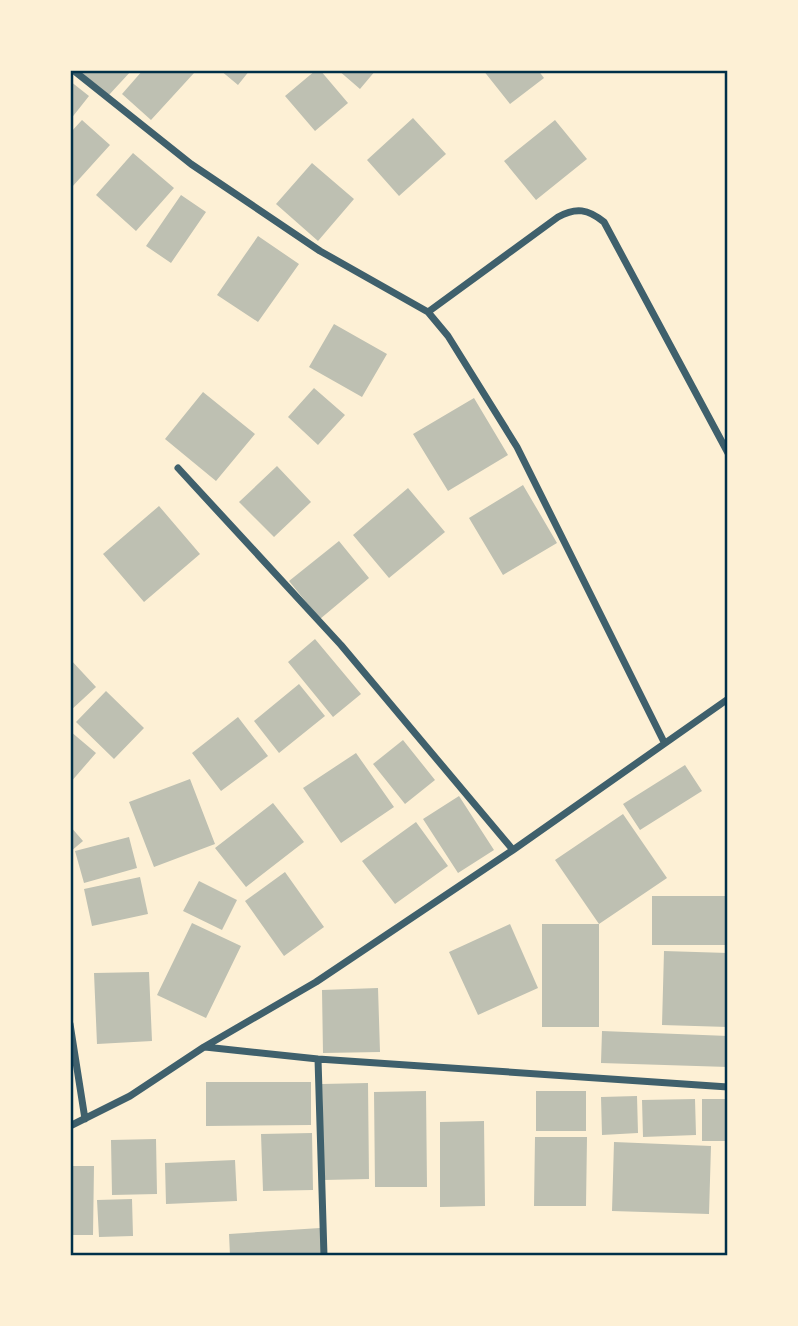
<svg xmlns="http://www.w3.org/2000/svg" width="798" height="1326" font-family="'Nunito Sans',sans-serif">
	<rect width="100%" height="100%" fill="#fdf0d5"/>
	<path fill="#bec0b2" d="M 79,70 L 132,70 L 108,96 Z
		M 143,70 L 191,70 L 194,73 L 151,120 L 122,94 Z
		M 220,70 L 250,70 L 238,85 Z
		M 316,70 L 320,70 L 348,103 L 315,131 L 285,96 Z
		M 338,70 L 376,70 L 360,89 Z
		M 483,70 L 538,70 L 544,78 L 510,104 Z
		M 70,81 L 89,96 L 70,120 Z
		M 413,118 L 446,154 L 399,196 L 367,160 Z
		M 82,120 L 110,145 L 72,187 L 70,185 L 70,133 Z
		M 555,120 L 587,159 L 536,200 L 504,161 Z
		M 133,153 L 174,188 L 136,231 L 96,195 Z
		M 312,163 L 354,199 L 318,241 L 276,204 Z
		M 181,195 L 206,212 L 171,263 L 146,246 Z
		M 258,236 L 299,264 L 258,322 L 217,295 Z
		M 334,324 L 387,354 L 362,397 L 309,367 Z
		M 314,388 L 345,415 L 318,445 L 288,417 Z
		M 203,392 L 255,434 L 216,481 L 165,439 Z
		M 474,398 L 508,455 L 448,491 L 413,434 Z
		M 277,466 L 311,502 L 274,537 L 239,502 Z
		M 523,485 L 557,543 L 503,575 L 469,518 Z
		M 408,488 L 445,532 L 389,578 L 353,535 Z
		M 159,506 L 200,554 L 144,602 L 103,554 Z
		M 339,541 L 369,578 L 320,619 L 289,581 Z
		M 315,639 L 361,694 L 333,717 L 288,662 Z
		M 70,659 L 96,687 L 70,711 Z
		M 299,684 L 325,716 L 279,753 L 254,721 Z
		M 106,691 L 144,728 L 114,759 L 76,722 Z
		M 238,717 L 268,756 L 221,791 L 192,753 Z
		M 70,731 L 96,753 L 70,783 Z
		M 403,740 L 435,780 L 405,804 L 373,764 Z
		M 356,753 L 394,807 L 341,843 L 303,788 Z
		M 685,765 L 702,791 L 640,830 L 623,804 Z
		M 190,779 L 215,844 L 154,867 L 129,802 Z
		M 459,796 L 494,850 L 458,873 L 423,819 Z
		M 273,803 L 304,842 L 246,887 L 215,848 Z
		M 623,814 L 667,878 L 599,924 L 555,860 Z
		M 416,822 L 448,866 L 395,904 L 362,861 Z
		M 70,826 L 83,841 L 70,852 Z
		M 129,837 L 137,868 L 84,883 L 75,851 Z
		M 285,872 L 324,927 L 284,956 L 245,901 Z
		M 140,877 L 148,914 L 92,926 L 84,889 Z
		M 199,881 L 237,900 L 222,930 L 183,911 Z
		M 652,896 L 728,896 L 727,945 L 652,945 Z
		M 192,923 L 241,946 L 206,1018 L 157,995 Z
		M 510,924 L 538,988 L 478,1015 L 449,952 Z
		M 542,924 L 599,924 L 599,1027 L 542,1027 Z
		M 664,951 L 728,953 L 728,1027 L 662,1025 Z
		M 149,972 L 152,1041 L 97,1044 L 94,973 Z
		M 378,988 L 380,1052 L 323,1053 L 322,990 Z
		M 602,1031 L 728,1036 L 728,1067 L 601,1063 Z
		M 206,1082 L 311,1082 L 311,1125 L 206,1126 Z
		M 368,1083 L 369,1179 L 324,1180 L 322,1084 Z
		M 426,1091 L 427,1187 L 375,1187 L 374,1092 Z
		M 536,1091 L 586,1091 L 586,1131 L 536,1131 Z
		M 637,1096 L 638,1133 L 602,1135 L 601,1097 Z
		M 695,1099 L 696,1135 L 643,1137 L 642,1100 Z
		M 702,1099 L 728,1099 L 728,1141 L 702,1141 Z
		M 484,1121 L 485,1206 L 440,1207 L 440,1122 Z
		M 312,1133 L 313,1190 L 263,1191 L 261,1134 Z
		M 535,1137 L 587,1137 L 586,1206 L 534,1206 Z
		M 156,1139 L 157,1194 L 112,1195 L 111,1140 Z
		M 614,1142 L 711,1146 L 709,1214 L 612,1211 Z
		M 235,1160 L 237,1201 L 166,1204 L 165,1163 Z
		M 70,1166 L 94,1166 L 93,1235 L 70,1235 Z
		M 132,1199 L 133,1236 L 99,1237 L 97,1200 Z
		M 320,1228 L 322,1256 L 230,1256 L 229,1234 Z"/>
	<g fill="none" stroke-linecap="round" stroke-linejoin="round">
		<path stroke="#3f606c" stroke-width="7" d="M 73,70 L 191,164 L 320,251 L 428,312 L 448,336 L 517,447 L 664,742
			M 428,312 L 558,217 C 576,207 588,209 604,222 L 728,453
			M 178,468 L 341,645 L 513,850
			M 70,1024 L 85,1119
			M 205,1047 L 318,1059 L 728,1087
			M 318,1059 L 324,1256
			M 70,1126 L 130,1096 L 204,1047 L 316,982 L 513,850 L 728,699"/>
	</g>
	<rect width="798" height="1326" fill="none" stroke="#fdf0d5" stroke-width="144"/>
	<rect x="72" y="72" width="654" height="1182" fill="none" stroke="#003049" stroke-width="2.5"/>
</svg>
